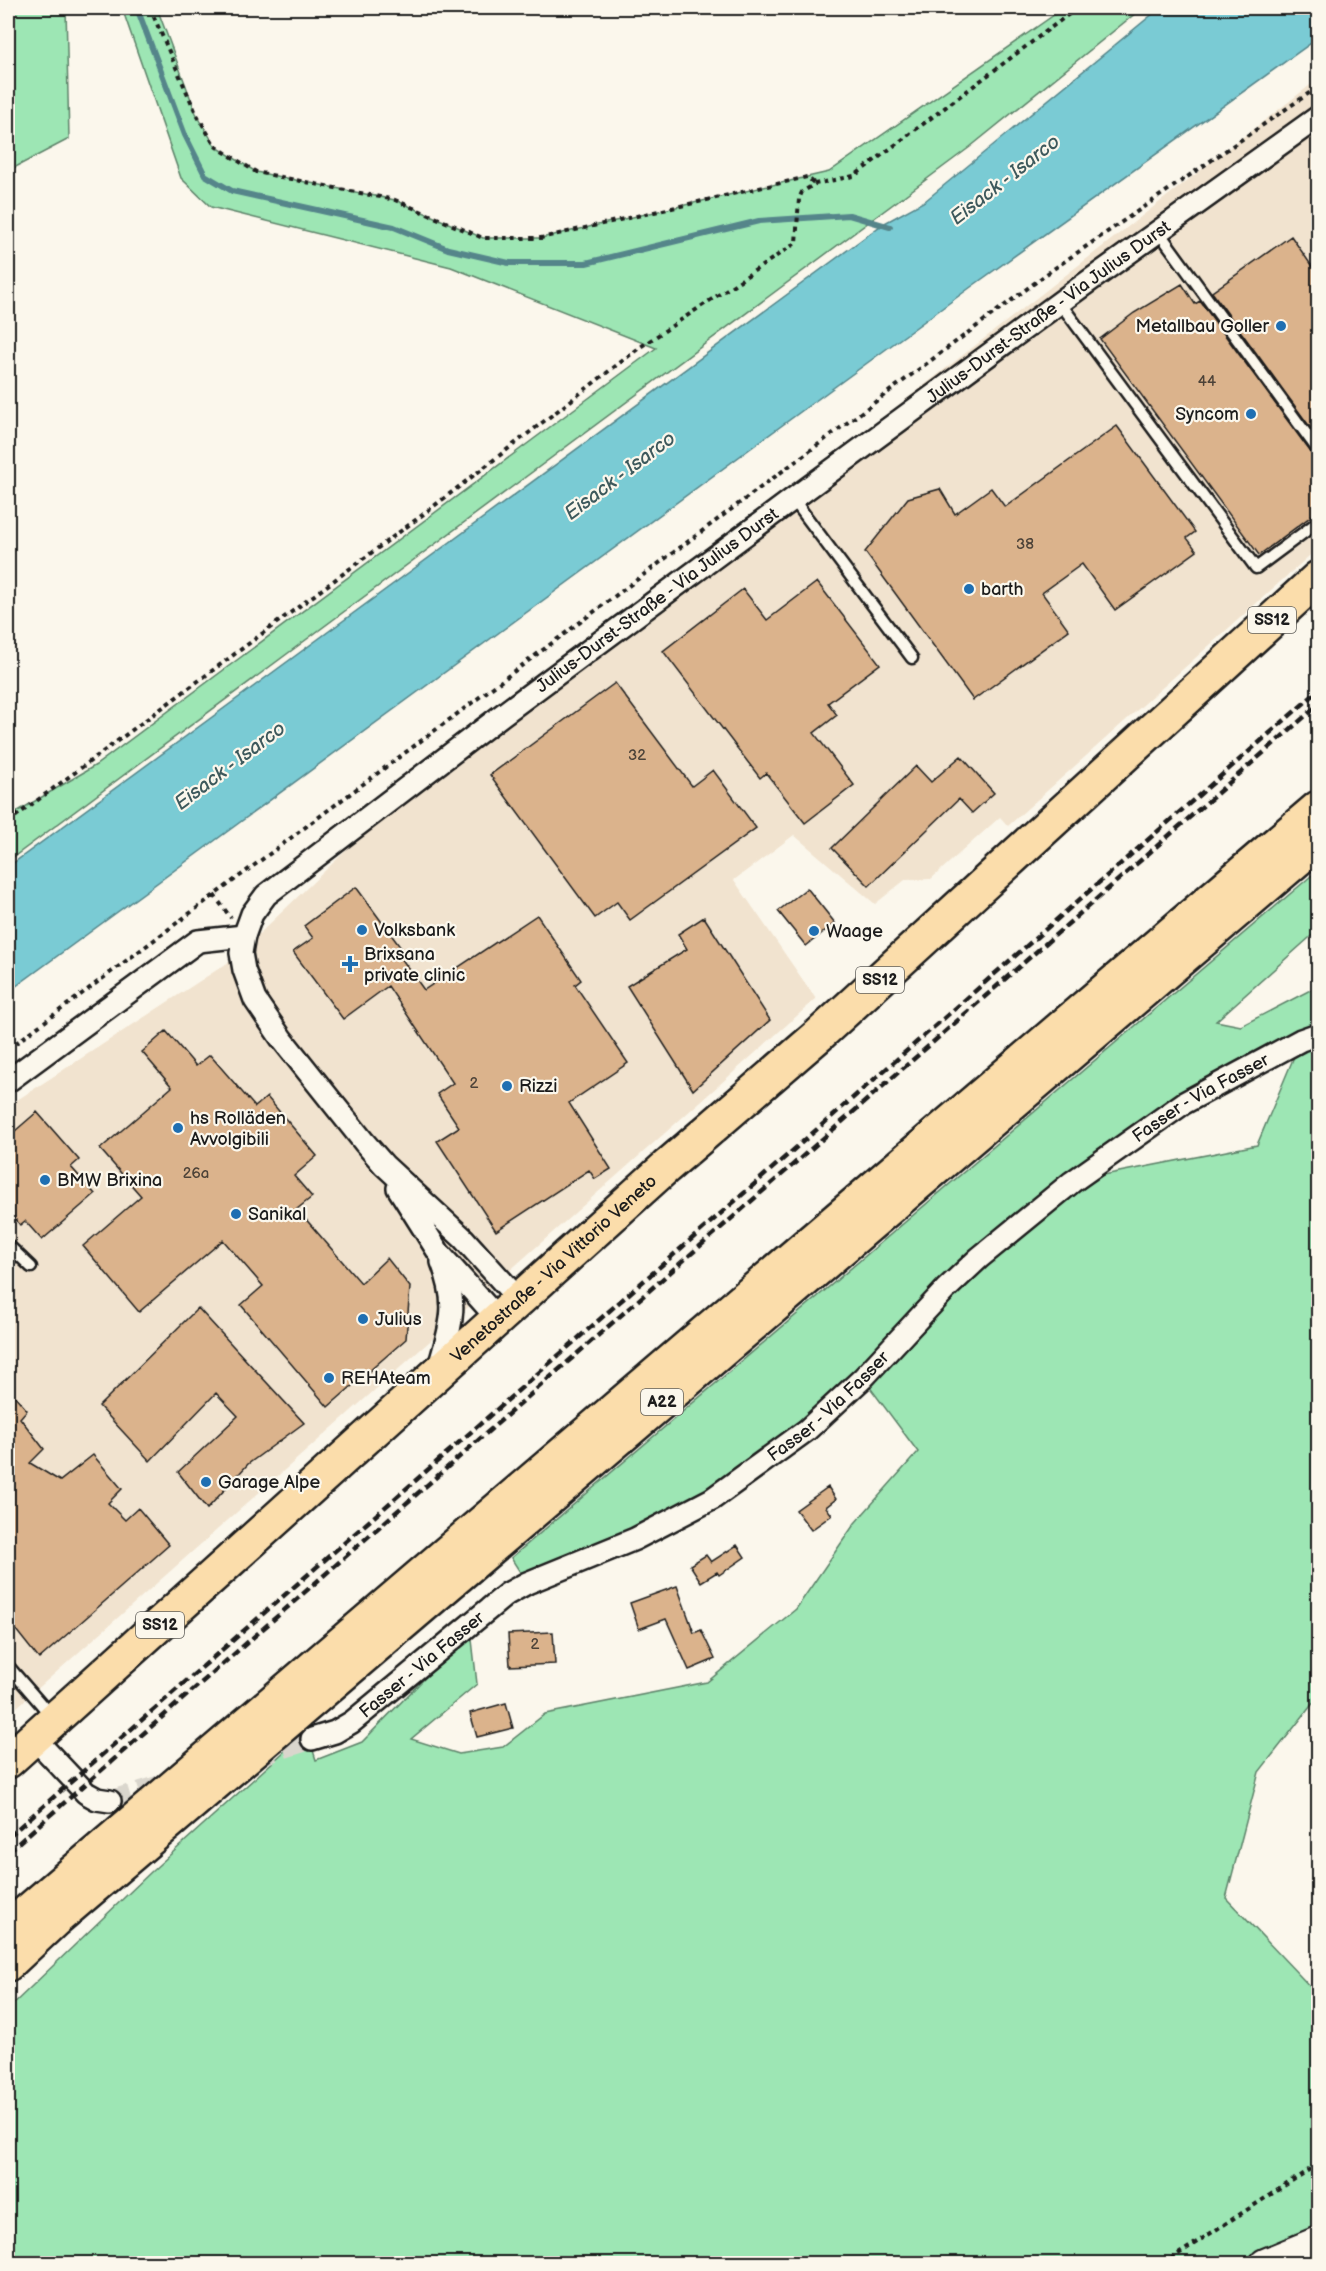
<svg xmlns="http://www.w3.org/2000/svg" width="1326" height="2271" font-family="'Balsamiq Sans',sans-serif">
	<rect width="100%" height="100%" fill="#fbf7ec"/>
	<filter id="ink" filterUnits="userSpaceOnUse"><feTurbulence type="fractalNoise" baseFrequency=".0167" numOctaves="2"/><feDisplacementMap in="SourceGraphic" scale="12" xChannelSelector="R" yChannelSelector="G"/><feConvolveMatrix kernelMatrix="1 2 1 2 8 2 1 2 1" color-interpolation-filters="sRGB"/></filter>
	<g filter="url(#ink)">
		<path fill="#f1e3cf" d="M 1318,79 L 1318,548 L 1008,826 L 1000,817 L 931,879 L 905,880 L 875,904 L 794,835 L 734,880 L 816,999 L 8,1715 L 8,1106 L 232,960 L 432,768 Z"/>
		<path fill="#9de6b4" stroke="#5c8168" stroke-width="1.5" d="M 8,8 L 66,8 L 69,139 L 8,171 Z
			M 122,8 L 157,8 L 196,113 L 215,146 L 256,172 L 395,200 L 483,238 L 541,238 L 829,172 L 1064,8 L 1142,8 L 970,147 L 8,861 L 8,817 L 96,765 L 656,348 L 451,267 L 211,207 L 181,178 Z
			M 1318,870 L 1318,930 L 1216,1021 L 1241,1026 L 1318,986 L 1318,1030 L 1184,1103 L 1073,1181 L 1257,1145 L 1301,1040 L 1318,1034 L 1318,1697 L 1259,1772 L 1226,1898 L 1318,1995 L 1318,2263 L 8,2264 L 8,2009 L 151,1872 L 307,1731 L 316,1760 L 362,1742 L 471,1631 L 477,1684 L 411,1739 L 459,1754 L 503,1747 L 545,1714 L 707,1682 L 796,1609 L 855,1523 L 918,1452 L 863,1378 L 807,1430 L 712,1499 L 635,1539 L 527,1583 L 511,1558 Z"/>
		<path fill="#7acbd4" stroke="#54858a" stroke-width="1.5" d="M 1160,8 L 1318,8 L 1318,38 L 971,287 L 8,992 L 8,867 L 883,224 L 925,201 Z"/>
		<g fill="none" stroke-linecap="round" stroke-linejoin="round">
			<path stroke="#54858a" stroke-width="6" d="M 137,8 L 185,135 L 205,175 L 232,191 L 394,227 L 448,249 L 509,263 L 586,263 L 759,221 L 849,215 L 890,227"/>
		</g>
		<path fill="#dbb38c" stroke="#1c1c1c" stroke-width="1.5" d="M 1291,236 L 1318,275 L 1318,438 L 1212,292 Z
			M 1182,284 L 1195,304 L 1200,301 L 1312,454 L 1318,457 L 1318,511 L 1259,555 L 1100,339 L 1134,313 Z
			M 1117,426 L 1195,532 L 1187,538 L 1197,551 L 1115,610 L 1082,564 L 1042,593 L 1069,630 L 973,700 L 865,552 L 908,498 L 940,489 L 955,514 L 991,488 L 1005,507 Z
			M 817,582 L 880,664 L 828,703 L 837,715 L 814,733 L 854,785 L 805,823 L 766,773 L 760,778 L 663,651 L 743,589 L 767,620 Z
			M 615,683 L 692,786 L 713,770 L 756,828 L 630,920 L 617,902 L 595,918 L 490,775 Z
			M 961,756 L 994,793 L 972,813 L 959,799 L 869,886 L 832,848 L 916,766 L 931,782 Z
			M 356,887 L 401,948 L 396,951 L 424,990 L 537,915 L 581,980 L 575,985 L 628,1063 L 569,1103 L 611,1169 L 595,1179 L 589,1170 L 496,1231 L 437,1141 L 459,1127 L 437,1094 L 453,1083 L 388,986 L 343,1019 L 293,952 L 313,938 L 304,926 Z
			M 807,888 L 835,923 L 806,946 L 778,911 Z
			M 704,917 L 770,1020 L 693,1090 L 627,986 L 687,949 L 678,934 Z
			M 166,1031 L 196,1066 L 210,1055 L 255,1107 L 267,1097 L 317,1156 L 294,1176 L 312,1197 L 297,1209 L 361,1283 L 387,1258 L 410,1287 L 406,1339 L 328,1407 L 241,1305 L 263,1286 L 223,1240 L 139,1312 L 83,1246 L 141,1196 L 100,1149 L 172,1087 L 142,1052 Z
			M 37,1112 L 79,1160 L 71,1167 L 95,1194 L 42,1240 L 25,1221 L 20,1225 L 8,1210 L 8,1137 Z
			M 198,1308 L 304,1423 L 248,1464 L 207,1509 L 178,1472 L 238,1416 L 216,1393 L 150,1461 L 99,1406 Z
			M 8,1388 L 27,1410 L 20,1418 L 44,1449 L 30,1463 L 60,1481 L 93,1455 L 122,1489 L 108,1503 L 125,1520 L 138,1508 L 169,1545 L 39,1659 L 8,1620 Z
			M 828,1487 L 836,1499 L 826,1507 L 832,1515 L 811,1530 L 796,1510 Z
			M 737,1545 L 745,1557 L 719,1575 L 717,1572 L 701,1582 L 690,1565 L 706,1555 L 711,1562 Z
			M 677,1586 L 694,1633 L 701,1630 L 715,1659 L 689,1670 L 666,1619 L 639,1629 L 630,1603 Z
			M 553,1632 L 555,1664 L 510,1666 L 508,1634 Z
			M 506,1703 L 513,1728 L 477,1737 L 470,1713 Z"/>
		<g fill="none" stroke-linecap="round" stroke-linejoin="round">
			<path stroke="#dad6cd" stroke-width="21" stroke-dasharray="21 10" stroke-linecap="butt" d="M 254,1757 L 312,1739
				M 110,1801 L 169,1783"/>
			<defs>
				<path id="lane" d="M 1158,231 L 1318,450
					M 1060,303 L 1256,568 L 1318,522
					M 793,499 L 912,658
					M 8,1245 L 31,1267
					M 8,1666 L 53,1718"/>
				<g id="street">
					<path d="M 8,1081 L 198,941 L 244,936"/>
					<path d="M 398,1188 L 439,1253 L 498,1319"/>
					<path id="s1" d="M 519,1300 L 463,1238 L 384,1165 L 364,1142 L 281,1038 L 255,1000 L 244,970 L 241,953 L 244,936 L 252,914 L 266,895 L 502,715 L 793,499 L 1078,289 L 1318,117"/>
					<path d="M 438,1371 C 450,1326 460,1309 442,1262"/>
					<path d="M 34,1738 L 86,1793 L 97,1799 L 110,1801"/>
					<path id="s2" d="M 312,1739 L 335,1732 L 352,1722 L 507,1594 L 527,1583 L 635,1539 L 712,1499 L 807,1430 L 863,1378 L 946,1289 L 979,1258 L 1072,1182 L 1184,1103 L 1301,1040 L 1318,1034"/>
				</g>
				<path id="secondary" d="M 1265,2264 L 1318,2242"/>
				<g id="primary">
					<path id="s3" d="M 8,1761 L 666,1167 L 819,1035 L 1318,578"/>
				</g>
				<path id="highway" d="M 8,1928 L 1318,808
					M 8,1964 L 55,1920 L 1318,842"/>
			</defs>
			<use href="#lane" stroke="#1c1c1c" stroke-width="15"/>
			<use href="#street" stroke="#1c1c1c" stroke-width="26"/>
			<use href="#secondary" stroke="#1c1c1c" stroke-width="34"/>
			<use href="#primary" stroke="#1c1c1c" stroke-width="38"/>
			<use href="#highway" stroke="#1c1c1c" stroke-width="38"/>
			<path stroke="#1c1c1c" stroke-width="4" stroke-dasharray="4.5 4.5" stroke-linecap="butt" d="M 150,8 L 196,113 L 215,146 L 256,172 L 395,200 L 483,238 L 541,238 L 807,177 L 815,184
				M 8,822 L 421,516 L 639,348 L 796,243 L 799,199 L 802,192 L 815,184 L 854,176 L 1077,8
				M 214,895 L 231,918
				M 8,1049 L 1052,270 L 1318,87
				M 1163,2264 L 1318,2164"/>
			<use href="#lane" stroke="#fbf7ec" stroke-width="10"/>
			<use href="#street" stroke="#fbf7ec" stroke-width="21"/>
			<use href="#secondary" stroke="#fbf7ec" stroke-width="30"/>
			<use href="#primary" stroke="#fbddab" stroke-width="33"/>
			<use href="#highway" stroke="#fbddab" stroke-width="33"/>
			<path stroke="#1c1c1c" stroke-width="4.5" stroke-dasharray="9 4.5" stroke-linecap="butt" d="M 8,1837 L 1318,691
				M 8,1852 L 1318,705"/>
		</g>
	</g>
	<g fill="#1f6fb2" stroke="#fbf7ec" stroke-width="2">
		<circle cx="1281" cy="326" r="6"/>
		<circle cx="1251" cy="414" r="6"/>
		<circle cx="969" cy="589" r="6"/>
		<circle cx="362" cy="930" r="6"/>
		<circle cx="814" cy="931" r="6"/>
		<path d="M347 955h6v6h6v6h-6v6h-6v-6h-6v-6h6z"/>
		<circle cx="507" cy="1086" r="6"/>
		<circle cx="178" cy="1128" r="6"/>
		<circle cx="45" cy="1180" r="6"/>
		<circle cx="236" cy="1214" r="6"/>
		<circle cx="363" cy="1319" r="6"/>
		<circle cx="329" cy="1378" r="6"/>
		<circle cx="206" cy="1482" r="6"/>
	</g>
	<g text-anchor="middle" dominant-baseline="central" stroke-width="4.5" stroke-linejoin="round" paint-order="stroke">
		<g font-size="15" fill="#4c4238">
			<text x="1207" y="381">44</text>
			<text x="1025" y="544">38</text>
			<text x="637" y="755">32</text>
			<text x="474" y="1083">2</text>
			<text x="196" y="1173">26a</text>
			<text x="535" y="1644">2</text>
		</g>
		<g fill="#fbf7ec" stroke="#5f5e5a" stroke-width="1.5">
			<rect x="1248" y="607" width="48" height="26" rx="4.5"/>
			<rect x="856" y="967" width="48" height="26" rx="4.5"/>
			<rect x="641" y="1389" width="42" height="26" rx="4.5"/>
			<rect x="136" y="1612" width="48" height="26" rx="4.5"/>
		</g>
		<g font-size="16" font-weight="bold" fill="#1c1c1c">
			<text x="1272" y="620">SS12</text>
			<text x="880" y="980">SS12</text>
			<text x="662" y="1402">A22</text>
			<text x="160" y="1625">SS12</text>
		</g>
		<g font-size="18" fill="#1c1c1c" stroke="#fbf7ec">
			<text stroke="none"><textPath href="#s1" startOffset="1490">Julius-Durst-Straße - Via Julius Durst</textPath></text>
			<text stroke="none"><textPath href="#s1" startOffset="1004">Julius-Durst-Straße - Via Julius Durst</textPath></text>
			<text stroke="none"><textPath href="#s2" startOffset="1106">Fasser - Via Fasser</textPath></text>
			<text stroke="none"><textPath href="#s3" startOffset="735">Venetostraße - Via Vittorio Veneto</textPath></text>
			<text stroke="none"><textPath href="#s2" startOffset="620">Fasser - Via Fasser</textPath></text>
			<text stroke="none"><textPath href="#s2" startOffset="134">Fasser - Via Fasser</textPath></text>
		</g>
		<g font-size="18" fill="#1c1c1c" stroke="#fbf7ec" text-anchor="start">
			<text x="1269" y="326" text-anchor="end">Metallbau Goller</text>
			<text x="1239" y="414" text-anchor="end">Syncom</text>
			<text x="981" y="589">barth</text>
			<text x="374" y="930">Volksbank</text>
			<text x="826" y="931">Waage</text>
			<text x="364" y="954">Brixsana<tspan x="364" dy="21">private clinic</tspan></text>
			<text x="519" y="1086">Rizzi</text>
			<text x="190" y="1118">hs Rolläden<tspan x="190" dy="21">Avvolgibili</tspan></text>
			<text x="57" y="1180">BMW Brixina</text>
			<text x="248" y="1214">Sanikal</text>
			<text x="375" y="1319">Julius</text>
			<text x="341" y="1378">REHAteam</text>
			<text x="218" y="1482">Garage Alpe</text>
		</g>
		<g font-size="20" font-style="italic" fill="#3d595c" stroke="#fbf7ec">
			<text transform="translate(1005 180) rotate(-38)">Eisack - Isarco</text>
			<text transform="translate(620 476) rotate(-37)">Eisack - Isarco</text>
			<text transform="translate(230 766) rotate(-37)">Eisack - Isarco</text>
		</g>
	</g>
	<rect width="1326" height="2271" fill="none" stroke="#fbf7ec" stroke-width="30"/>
	<rect x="15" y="15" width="1296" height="2241" fill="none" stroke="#1c1c1c" stroke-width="2" filter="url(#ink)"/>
</svg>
